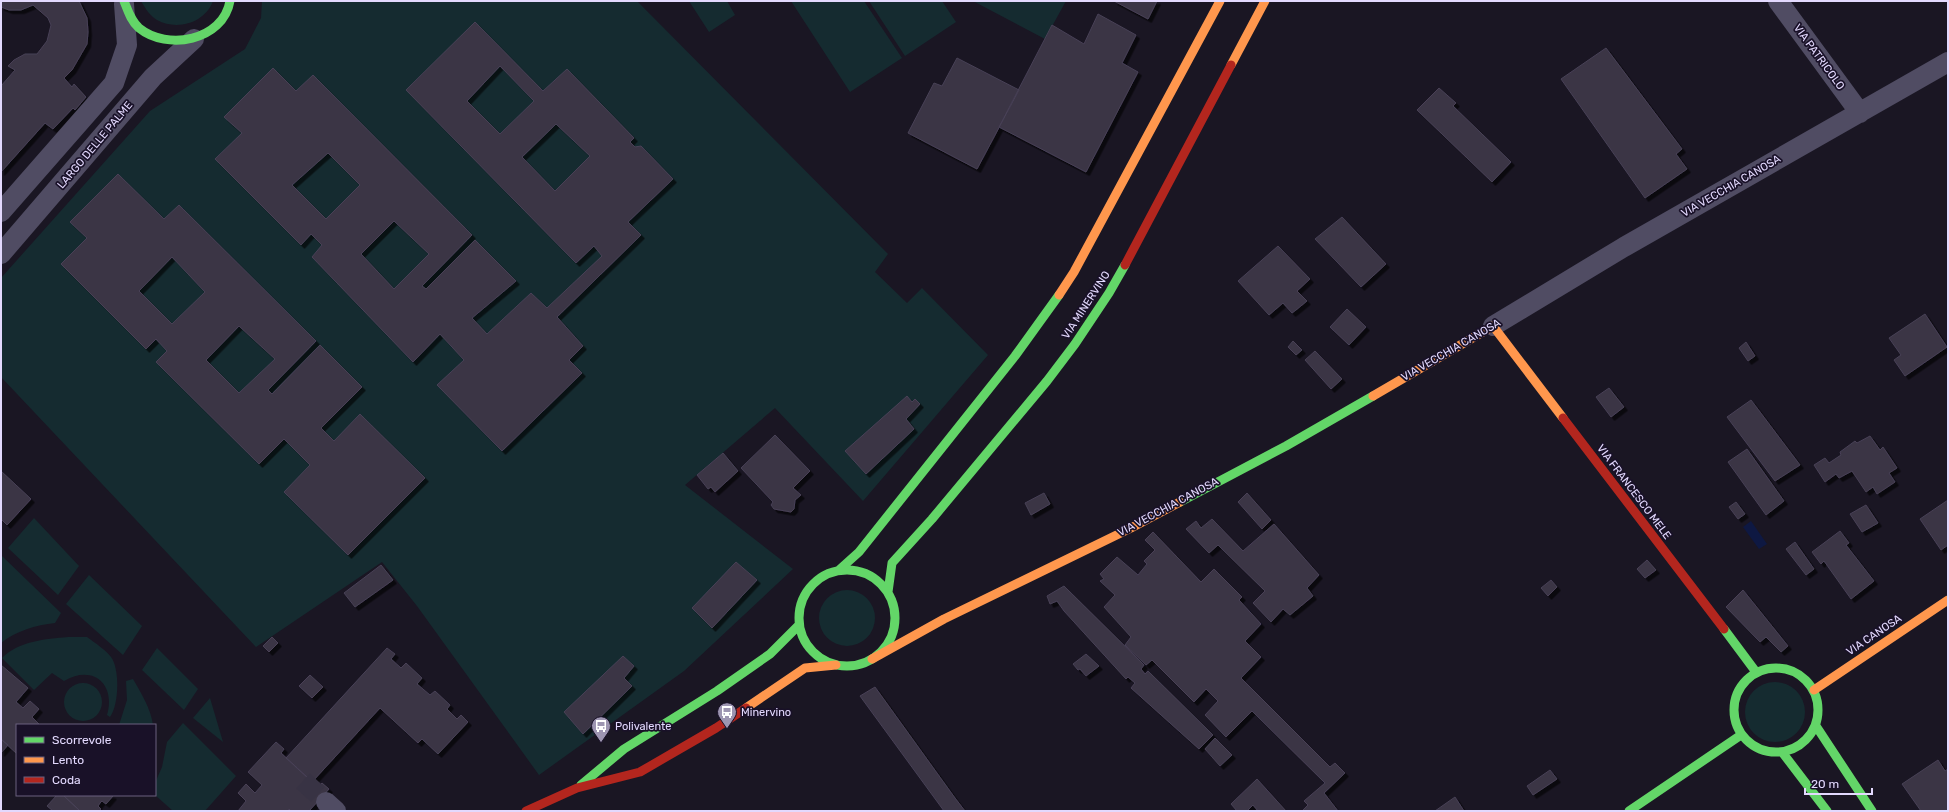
<svg xmlns="http://www.w3.org/2000/svg" width="1949" height="812" font-family="Rubik,sans-serif">
	<defs>
		<filter id="shadow"><feDropShadow dx="3.5" dy="3.5" stdDeviation="0" flood-color="#0009"/></filter>
	</defs>
	<rect width="100%" height="100%" fill="#1a1623"/>
	<path fill="#152b30" d="M 141,1 L 213,1 C 205,23 177,31 157,20 C 150,16 145,8 141,1 Z
		M 262,1 L 637,1 L 888,254 L 875,272 L 907,303 L 922,288 L 988,355 L 863,501 L 775,408 L 685,485 L 793,569 L 684,671 L 539,775 L 417,606 L 382,562 L 256,647 L 1,377 L 1,278 L 150,111 L 245,49 L 261,18 Z
		M 689,1 L 727,1 L 735,15 L 709,32 Z
		M 791,1 L 864,1 L 902,58 L 850,92 Z
		M 869,1 L 942,1 L 956,22 L 905,56 Z
		M 973,1 L 1066,1 L 1045,39 Z
		M 34,518 L 79,566 L 58,595 L 8,548 Z
		M 2,556 L 61,613 L 55,623 C 36,625 16,631 1,643 Z
		M 89,575 L 142,626 L 123,655 L 66,604 Z
		M819 618a28 28 0 1 1 56 0a28 28 0 1 1-56 0Z
		M 68,637 L 87,637 C 95,643 106,650 111,657 C 120,669 119,705 110,717 L 107,715 C 116,684 93,664 64,681 L 52,673 L 34,690 L 2,658 C 19,641 45,639 68,637 Z
		M 157,648 L 198,689 L 184,710 L 142,670 Z
		M 133,679 C 141,693 151,709 153,725 L 119,725 L 127,700 L 126,681 Z
		M1745 712a30 30 0 1 1 60 0a30 30 0 1 1-60 0Z
		M64 702a19 19 0 1 1 38 0a19 19 0 1 1-38 0Z
		M 210,698 L 223,742 L 193,718 Z
		M 183,723 L 236,776 L 205,811 L 173,811 L 155,795 L 155,783 L 162,767 L 167,742 Z"/>
	<path fill="#0e1842" d="M 1751,521 L 1767,544 L 1759,549 L 1743,527 Z"/>
	<path fill="#3a3445" stroke="#484156" fill-rule="evenodd" filter="url(#shadow)" d="M 1,1 L 79,1 L 87,18 L 88,32 L 87,44 L 72,70 L 64,78 L 72,87 L 74,84 L 86,97 L 75,110 L 73,108 L 53,129 L 45,123 L 1,172 L 1,86 L 15,70 L 8,66 L 14,60 L 25,54 L 37,54 L 47,41 L 51,25 L 48,18 L 33,5 L 21,10 L 9,10 L 1,7 Z
		M 1114,1 L 1157,1 L 1148,19 Z
		M 1098,14 L 1136,35 L 1122,63 L 1138,72 L 1086,172 L 999,127 L 1052,25 L 1084,44 Z
		M 475,22 L 543,91 L 567,69 L 634,138 L 630,142 L 635,147 L 641,146 L 673,179 L 628,222 L 641,235 L 557,317 L 583,346 L 569,360 L 582,373 L 502,451 L 437,385 L 464,360 L 440,334 L 413,362 L 312,257 L 322,245 L 311,234 L 301,245 L 215,159 L 242,133 L 224,117 L 273,68 L 296,91 L 313,75 L 472,235 L 422,286 L 426,289 L 475,240 L 516,281 L 472,318 L 487,334 L 531,293 L 547,308 L 602,256 L 594,246 L 576,263 L 406,90 ZM 500,66 L 534,101 L 500,134 L 467,101 ZM 556,124 L 590,156 L 555,191 L 522,157 ZM 328,153 L 360,185 L 326,219 L 292,185 ZM 394,221 L 429,254 L 394,289 L 361,254 Z
		M 1606,48 L 1682,149 L 1676,154 L 1687,169 L 1645,198 L 1561,79 Z
		M 957,58 L 1019,90 L 977,169 L 908,133 L 934,83 L 942,86 Z
		M 1439,88 L 1456,103 L 1453,106 L 1511,162 L 1492,182 L 1417,110 Z
		M 118,174 L 164,219 L 179,205 L 316,341 L 268,390 L 272,394 L 320,345 L 362,387 L 321,428 L 334,441 L 360,414 L 425,478 L 348,555 L 284,492 L 310,465 L 284,439 L 259,464 L 156,362 L 167,351 L 156,339 L 146,349 L 61,264 L 87,238 L 70,222 ZM 172,257 L 205,292 L 172,324 L 139,291 ZM 239,326 L 275,359 L 239,393 L 206,360 Z
		M 1342,217 L 1386,264 L 1361,287 L 1315,239 Z
		M 1278,246 L 1310,279 L 1297,291 L 1307,301 L 1296,310 L 1292,313 L 1283,303 L 1269,315 L 1238,281 Z
		M 1347,309 L 1366,327 L 1349,345 L 1330,327 Z
		M 1925,314 L 1947,347 L 1905,376 L 1894,360 L 1901,355 L 1889,338 Z
		M 1293,341 L 1302,350 L 1296,355 L 1288,347 Z
		M 1746,342 L 1755,356 L 1748,361 L 1739,348 Z
		M 1315,351 L 1342,379 L 1331,389 L 1305,360 Z
		M 1609,388 L 1624,407 L 1611,417 L 1596,397 Z
		M 907,396 L 912,402 L 915,399 L 920,404 L 906,419 L 914,429 L 866,474 L 845,451 Z
		M 1751,400 L 1800,465 L 1775,481 L 1727,417 Z
		M 775,435 L 810,471 L 793,488 L 801,495 L 795,500 L 794,509 L 791,512 L 774,509 L 771,505 L 773,502 L 741,468 Z
		M 1870,436 L 1880,450 L 1883,447 L 1897,468 L 1889,473 L 1895,482 L 1877,494 L 1873,487 L 1866,492 L 1852,471 L 1839,478 L 1836,474 L 1825,482 L 1814,465 L 1825,458 L 1829,463 L 1841,455 L 1840,452 L 1855,441 L 1857,443 Z
		M 1747,449 L 1784,501 L 1766,515 L 1728,462 Z
		M 723,453 L 738,471 L 715,492 L 711,487 L 708,489 L 697,475 Z
		M 1,471 L 31,499 L 7,525 L 1,519 Z
		M 1044,493 L 1050,504 L 1031,515 L 1025,503 Z
		M 1247,493 L 1271,520 L 1262,529 L 1238,502 Z
		M 1948,500 L 1948,545 L 1941,550 L 1920,519 Z
		M 1736,502 L 1745,514 L 1738,519 L 1729,507 Z
		M 1866,505 L 1878,523 L 1862,532 L 1850,514 Z
		M 1212,519 L 1243,551 L 1274,524 L 1319,575 L 1307,588 L 1313,596 L 1290,615 L 1283,609 L 1271,622 L 1253,603 L 1265,591 L 1218,545 L 1209,553 L 1186,529 L 1196,521 L 1201,528 Z
		M 1840,531 L 1849,543 L 1846,545 L 1874,581 L 1851,599 L 1824,561 L 1821,564 L 1812,552 Z
		M 1153,532 L 1201,582 L 1214,569 L 1242,597 L 1239,600 L 1261,624 L 1245,641 L 1261,657 L 1241,678 L 1330,767 L 1335,763 L 1345,773 L 1324,793 L 1338,811 L 1302,811 L 1308,805 L 1304,801 L 1325,783 L 1252,711 L 1226,737 L 1205,715 L 1218,701 L 1206,689 L 1194,702 L 1152,660 L 1146,665 L 1125,645 L 1131,637 L 1104,607 L 1115,595 L 1100,581 L 1104,579 L 1100,574 L 1117,557 L 1138,575 L 1147,564 L 1144,561 L 1155,550 L 1145,540 Z
		M 1795,542 L 1814,569 L 1806,575 L 1786,549 Z
		M 1647,560 L 1656,570 L 1645,578 L 1637,569 Z
		M 736,562 L 757,580 L 712,628 L 692,608 Z
		M 381,565 L 393,580 L 355,607 L 344,593 Z
		M 1551,580 L 1557,587 L 1548,596 L 1541,588 Z
		M 1064,586 L 1144,665 L 1141,669 L 1145,674 L 1148,671 L 1213,735 L 1199,749 L 1131,688 L 1135,683 L 1128,677 L 1126,679 L 1064,611 L 1057,601 L 1050,604 L 1047,596 Z
		M 1743,590 L 1788,646 L 1781,652 L 1766,637 L 1760,642 L 1726,607 Z
		M 272,637 L 278,643 L 269,652 L 263,646 Z
		M 387,648 L 395,654 L 391,659 L 401,668 L 406,663 L 422,678 L 417,684 L 430,695 L 435,691 L 450,705 L 447,709 L 457,719 L 461,715 L 468,722 L 438,754 L 422,739 L 418,743 L 380,708 L 312,782 L 286,758 Z
		M 1086,654 L 1099,666 L 1086,676 L 1080,669 L 1078,670 L 1073,664 Z
		M 623,656 L 634,666 L 624,678 L 632,686 L 583,734 L 564,712 Z
		M 1,665 L 28,688 L 16,702 L 23,708 L 30,701 L 39,709 L 32,717 L 40,725 L 17,725 L 17,754 L 1,739 Z
		M 310,675 L 323,687 L 312,698 L 299,686 Z
		M 875,687 L 955,798 L 965,811 L 944,811 L 860,696 Z
		M 1215,738 L 1232,755 L 1220,766 L 1205,749 Z
		M 1,739 L 8,745 L 1,753 Z
		M 276,742 L 284,749 L 281,753 L 318,787 L 322,783 L 329,789 L 309,811 L 291,811 L 289,809 L 288,811 L 238,811 L 246,801 L 238,793 L 246,784 L 255,793 L 262,785 L 248,772 Z
		M 1938,760 L 1945,771 L 1948,769 L 1948,811 L 1921,811 L 1902,784 Z
		M 1550,770 L 1557,779 L 1533,795 L 1527,786 Z
		M 1257,779 L 1286,811 L 1258,811 L 1253,805 L 1247,811 L 1237,811 L 1231,804 Z
		M 57,795 L 63,795 L 80,811 L 53,811 L 47,806 Z
		M 63,795 L 111,795 L 113,796 L 106,804 L 102,801 L 100,803 L 98,806 L 101,809 L 99,811 L 80,811 Z
		M 1455,797 L 1464,811 L 1435,811 Z"/>
	<g fill="none" stroke-linecap="round" stroke-linejoin="round">
		<path stroke="#383344" stroke-width="20" stroke-dasharray="20 10" stroke-linecap="butt" d="M 303,781 L 326,802"/>
		<path stroke="#504c63" stroke-width="20" d="M 1778,1 L 1860,113
			M 1,212 L 114,83 L 127,45 L 124,4
			M 1,254 L 153,77 L 194,39
			M 1493,326 L 1624,247 L 1948,62
			M 326,802 L 336,811"/>
		<path stroke="#63d668" stroke-width="9" d="M 124,1 C 128,11 131,21 139,28 C 167,51 223,41 230,1
			M 1180,502 L 1286,446 L 1373,396
			M799 618a48 48 0 1 1 96 0a48 48 0 1 1-96 0Z
			M 839,570 L 859,552 L 1015,356 L 1059,295
			M 888,592 L 892,563 L 932,519 L 1047,381 L 1075,344 L 1109,293 L 1125,265
			M 1724,629 L 1756,672
			M1734 710a42 42 0 1 1 84 0a42 42 0 1 1-84 0Z
			M 1816,726 L 1872,811
			M 1782,752 L 1827,811
			M 581,785 L 624,749 L 717,691 L 770,654 L 799,625
			M 1629,811 L 1741,735"/>
		<path stroke="#ff974d" stroke-width="9" d="M 1231,65 L 1265,1
			M 1059,295 L 1074,272 L 1220,1
			M 1373,396 L 1493,326 L 1563,418
			M 872,659 L 944,619 L 1131,528 L 1180,502
			M 1814,690 L 1948,600
			M 746,708 L 805,668 L 836,665"/>
		<path stroke="#b3261e" stroke-width="9" d="M 1125,265 L 1231,65
			M 1563,418 L 1724,629
			M 526,811 L 577,788 L 640,772 L 716,728 L 746,708"/>
	</g>
	<defs>
		<symbol id="bus-pin" viewBox="-11 -11 22 30"><path d="M0 17L-7.5 6A9.5 9.5 0 1 1 7.5 6Z" fill="#9d95b1" stroke="#191128"/><path d="M-5-6H5V4H4V6H2V4H-2V6H-4V4H-5ZM-3.5-4V0h7V-4ZM-3.5 1.2v1.5H-2V1.2ZM2 1.2v1.5H3.5V1.2Z" fill="#fff"/></symbol>
	</defs>
	<g fill-rule="evenodd">
		<use href="#bus-pin" x="716" y="701" width="22" height="30"/>
		<use href="#bus-pin" x="590" y="715" width="22" height="30"/>
	</g>
	<g text-anchor="middle" dominant-baseline="central" stroke-width="3.5" stroke-linejoin="round" paint-order="stroke">
		<g font-size="11" fill="#e3d9fe" stroke="#191128">
			<text transform="translate(1819 57) rotate(54)">VIA PATRICOLO</text>
			<text transform="translate(95 145) rotate(-50)">LARGO DELLE PALME</text>
			<text transform="translate(1731 186) rotate(-30)">VIA VECCHIA CANOSA</text>
			<text transform="translate(1086 305) rotate(-57)">VIA MINERVINO</text>
			<text transform="translate(1451 350) rotate(-30)">VIA VECCHIA CANOSA</text>
			<text transform="translate(1634 492) rotate(53)">VIA FRANCESCO MELE</text>
			<text transform="translate(1168 507) rotate(-28)">VIA VECCHIA CANOSA</text>
			<text transform="translate(1874 635) rotate(-34)">VIA CANOSA</text>
		</g>
		<g font-size="11" fill="#e3d9fe" stroke="#191128" text-anchor="start">
			<text x="741" y="712">Minervino</text>
			<text x="615" y="726">Polivalente</text>
		</g>
	</g>
	<rect width="1949" height="812" fill="none" stroke="#e3d9fe" stroke-width="4"/>
	<rect x="16" y="724" width="140" height="72" fill="#191128" stroke="#6a617e"/>
	<rect x="24" y="737" width="20" height="6" fill="#63d668" stroke="#6a617e"/>
	<text x="52" y="744" font-size="12" fill="#e3d9fe">Scorrevole</text>
	<rect x="24" y="757" width="20" height="6" fill="#ff974d" stroke="#6a617e"/>
	<text x="52" y="764" font-size="12" fill="#e3d9fe">Lento</text>
	<rect x="24" y="777" width="20" height="6" fill="#b3261e" stroke="#6a617e"/>
	<text x="52" y="784" font-size="12" fill="#e3d9fe">Coda</text>
	<path d="M1805 788v6h67v-6" fill="none" stroke="#e3d9fe" stroke-width="2"/>
	<text x="1811" y="788" font-size="12" fill="#e3d9fe" stroke="#191128" stroke-width="3" paint-order="stroke">20 m</text>
</svg>
